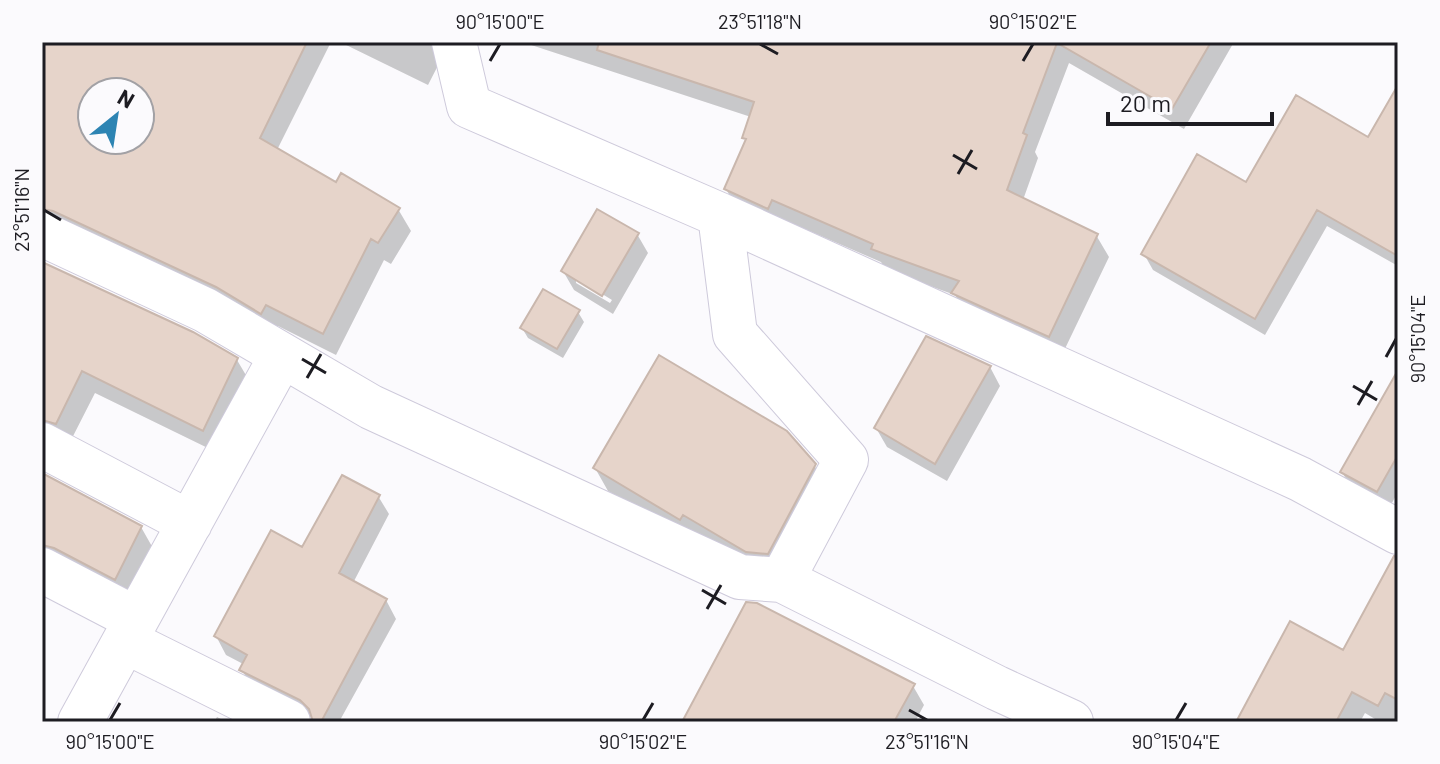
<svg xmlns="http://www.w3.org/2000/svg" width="1440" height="764" font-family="Barlow,sans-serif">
	<rect width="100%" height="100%" fill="#fbfafd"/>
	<path fill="#0003" fill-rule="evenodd" d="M 42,42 L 331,42 L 277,150 L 336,185 L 398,209 L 411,231 L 391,264 L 384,260 L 336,355 L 278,326 L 274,335 L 42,235 ZM 92,92 L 140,92 L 140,140 L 92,140 Z
		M 340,42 L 450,42 L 428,85 Z
		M 522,42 L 1234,42 L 1184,129 L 1069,63 L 1035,152 L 1038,158 L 1023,200 L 1096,235 L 1109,257 L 1061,357 L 966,314 L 955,295 L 886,270 L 881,262 L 784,220 L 780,229 L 738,211 L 726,189 L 747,142 L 744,137 L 751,117 Z
		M 1398,131 L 1398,266 L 1327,226 L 1265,335 L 1153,270 L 1144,254 L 1247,184 Z
		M 637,234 L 648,253 L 613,314 L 574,290 L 563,271 ZM 576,278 L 612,300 L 610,303 L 576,283 Z
		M 42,264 L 237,360 L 250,382 L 216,452 L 95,393 L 68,446 L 42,446 Z
		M 578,312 L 584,322 L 563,358 L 528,338 L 522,328 Z
		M 990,367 L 1000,386 L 947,481 L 887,447 L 876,428 Z
		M 1398,403 L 1398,492 L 1388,510 L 1353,491 L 1342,472 Z
		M 814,465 L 827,487 L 780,576 L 693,541 L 608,491 L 595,468 Z
		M 42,475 L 141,527 L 154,550 L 128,601 L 42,563 Z
		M 378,496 L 389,514 L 353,583 L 386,600 L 396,619 L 339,722 L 315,722 L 312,718 L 252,688 L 242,670 L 245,665 L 226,655 L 216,636 L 303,550 Z
		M 1398,575 L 1398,714 L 1394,722 L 1380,722 L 1365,713 L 1360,722 L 1238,722 L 1344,653 Z
		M 913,686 L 924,705 L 915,722 L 684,722 Z
		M 217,717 L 227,722 L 214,722 Z"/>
	<path fill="#e6d4ca" stroke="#c9b7ad" stroke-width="2" fill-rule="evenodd" d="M 42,42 L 307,42 L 260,138 L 336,182 L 341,173 L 400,208 L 378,243 L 371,239 L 323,334 L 266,305 L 261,314 L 216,287 L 53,211 L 42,209 ZM 92,92 L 140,92 L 140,140 L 92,140 Z
		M 599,42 L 1211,42 L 1172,109 L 1057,43 L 1023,133 L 1027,135 L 1007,190 L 1098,234 L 1049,337 L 951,293 L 959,281 L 871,249 L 873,244 L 772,200 L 768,209 L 724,189 L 746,139 L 742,138 L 754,102 L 597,50 Z
		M 1398,85 L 1398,256 L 1317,210 L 1255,319 L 1141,254 L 1197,154 L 1246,182 L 1296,95 L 1368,137 Z
		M 597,209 L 639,233 L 602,296 L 561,271 Z
		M 42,262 L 193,332 L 238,358 L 203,431 L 82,371 L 56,424 L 42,420 Z
		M 543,289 L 580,310 L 557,349 L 520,328 Z
		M 926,336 L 991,366 L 935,464 L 874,428 Z
		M 659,355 L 787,431 L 816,464 L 768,554 L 746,552 L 683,515 L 680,520 L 593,468 Z
		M 1398,370 L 1398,455 L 1377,492 L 1340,472 Z
		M 42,473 L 142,526 L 115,580 L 54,548 L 42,545 Z
		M 342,475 L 380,495 L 339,573 L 387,599 L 321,722 L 313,722 L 309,709 L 300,700 L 239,670 L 247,655 L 214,636 L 271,530 L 302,547 Z
		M 1394,556 L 1398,557 L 1398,700 L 1385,693 L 1378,706 L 1352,692 L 1336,722 L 1236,722 L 1290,621 L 1343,650 Z
		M 746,602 L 757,603 L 915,684 L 894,722 L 682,722 Z"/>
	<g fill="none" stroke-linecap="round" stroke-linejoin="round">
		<defs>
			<path id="minor" d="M 454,42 L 469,106 L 720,215 L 735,334 L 846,460 L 782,580 L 997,688 L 1071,722
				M 720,215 L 1300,479 L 1398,532
				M 42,234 L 205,310 L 371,407 L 740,577 L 782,580
				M 42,445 L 190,523
				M 42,570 L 136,619
				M 125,641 L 288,722
				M 80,722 L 282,355"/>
		</defs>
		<use href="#minor" stroke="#cecadb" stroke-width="46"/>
		<use href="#minor" stroke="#fff" stroke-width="44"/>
	</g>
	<path fill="none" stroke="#1d1c22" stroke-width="3" d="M 760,44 L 778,54M 490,61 L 500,44M 1023,61 L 1033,44M 953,155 L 977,169M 958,174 L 972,150M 44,210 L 61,220M 1386,357 L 1396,339M 302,359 L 326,373M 307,378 L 321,354M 1353,386 L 1377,400M 1358,405 L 1372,381M 702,590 L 726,604M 707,609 L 721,585M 909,710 L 927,720M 110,720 L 120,703M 643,720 L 653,703M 1176,720 L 1186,703"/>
	<rect width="1440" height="764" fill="none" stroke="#fbfafd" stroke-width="88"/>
	<g transform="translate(116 116) rotate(30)"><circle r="38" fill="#fbfafd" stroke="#a2a1a5" stroke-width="2"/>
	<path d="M0-6L14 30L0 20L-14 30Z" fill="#2d84b3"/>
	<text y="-12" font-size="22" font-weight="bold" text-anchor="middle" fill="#1d1c22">N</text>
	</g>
	<path d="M1108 112v12h164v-12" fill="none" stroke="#1d1c22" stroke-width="4"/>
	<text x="1120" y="112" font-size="24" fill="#1d1c22" stroke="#fbfafd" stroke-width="6" paint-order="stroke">20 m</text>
	<rect x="44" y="44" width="1352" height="676" fill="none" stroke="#1d1c22" stroke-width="3"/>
	<g font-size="20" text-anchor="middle" fill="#1d1c22">
		<text x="500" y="29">90°15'00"E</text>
		<text x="760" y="29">23°51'18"N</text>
		<text x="1033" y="29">90°15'02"E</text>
		<text transform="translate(22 210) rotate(-90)" y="7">23°51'16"N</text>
		<text transform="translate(1418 339) rotate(-90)" y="7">90°15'04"E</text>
		<text x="110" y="749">90°15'00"E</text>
		<text x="643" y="749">90°15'02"E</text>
		<text x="927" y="749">23°51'16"N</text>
		<text x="1176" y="749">90°15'04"E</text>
	</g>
</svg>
